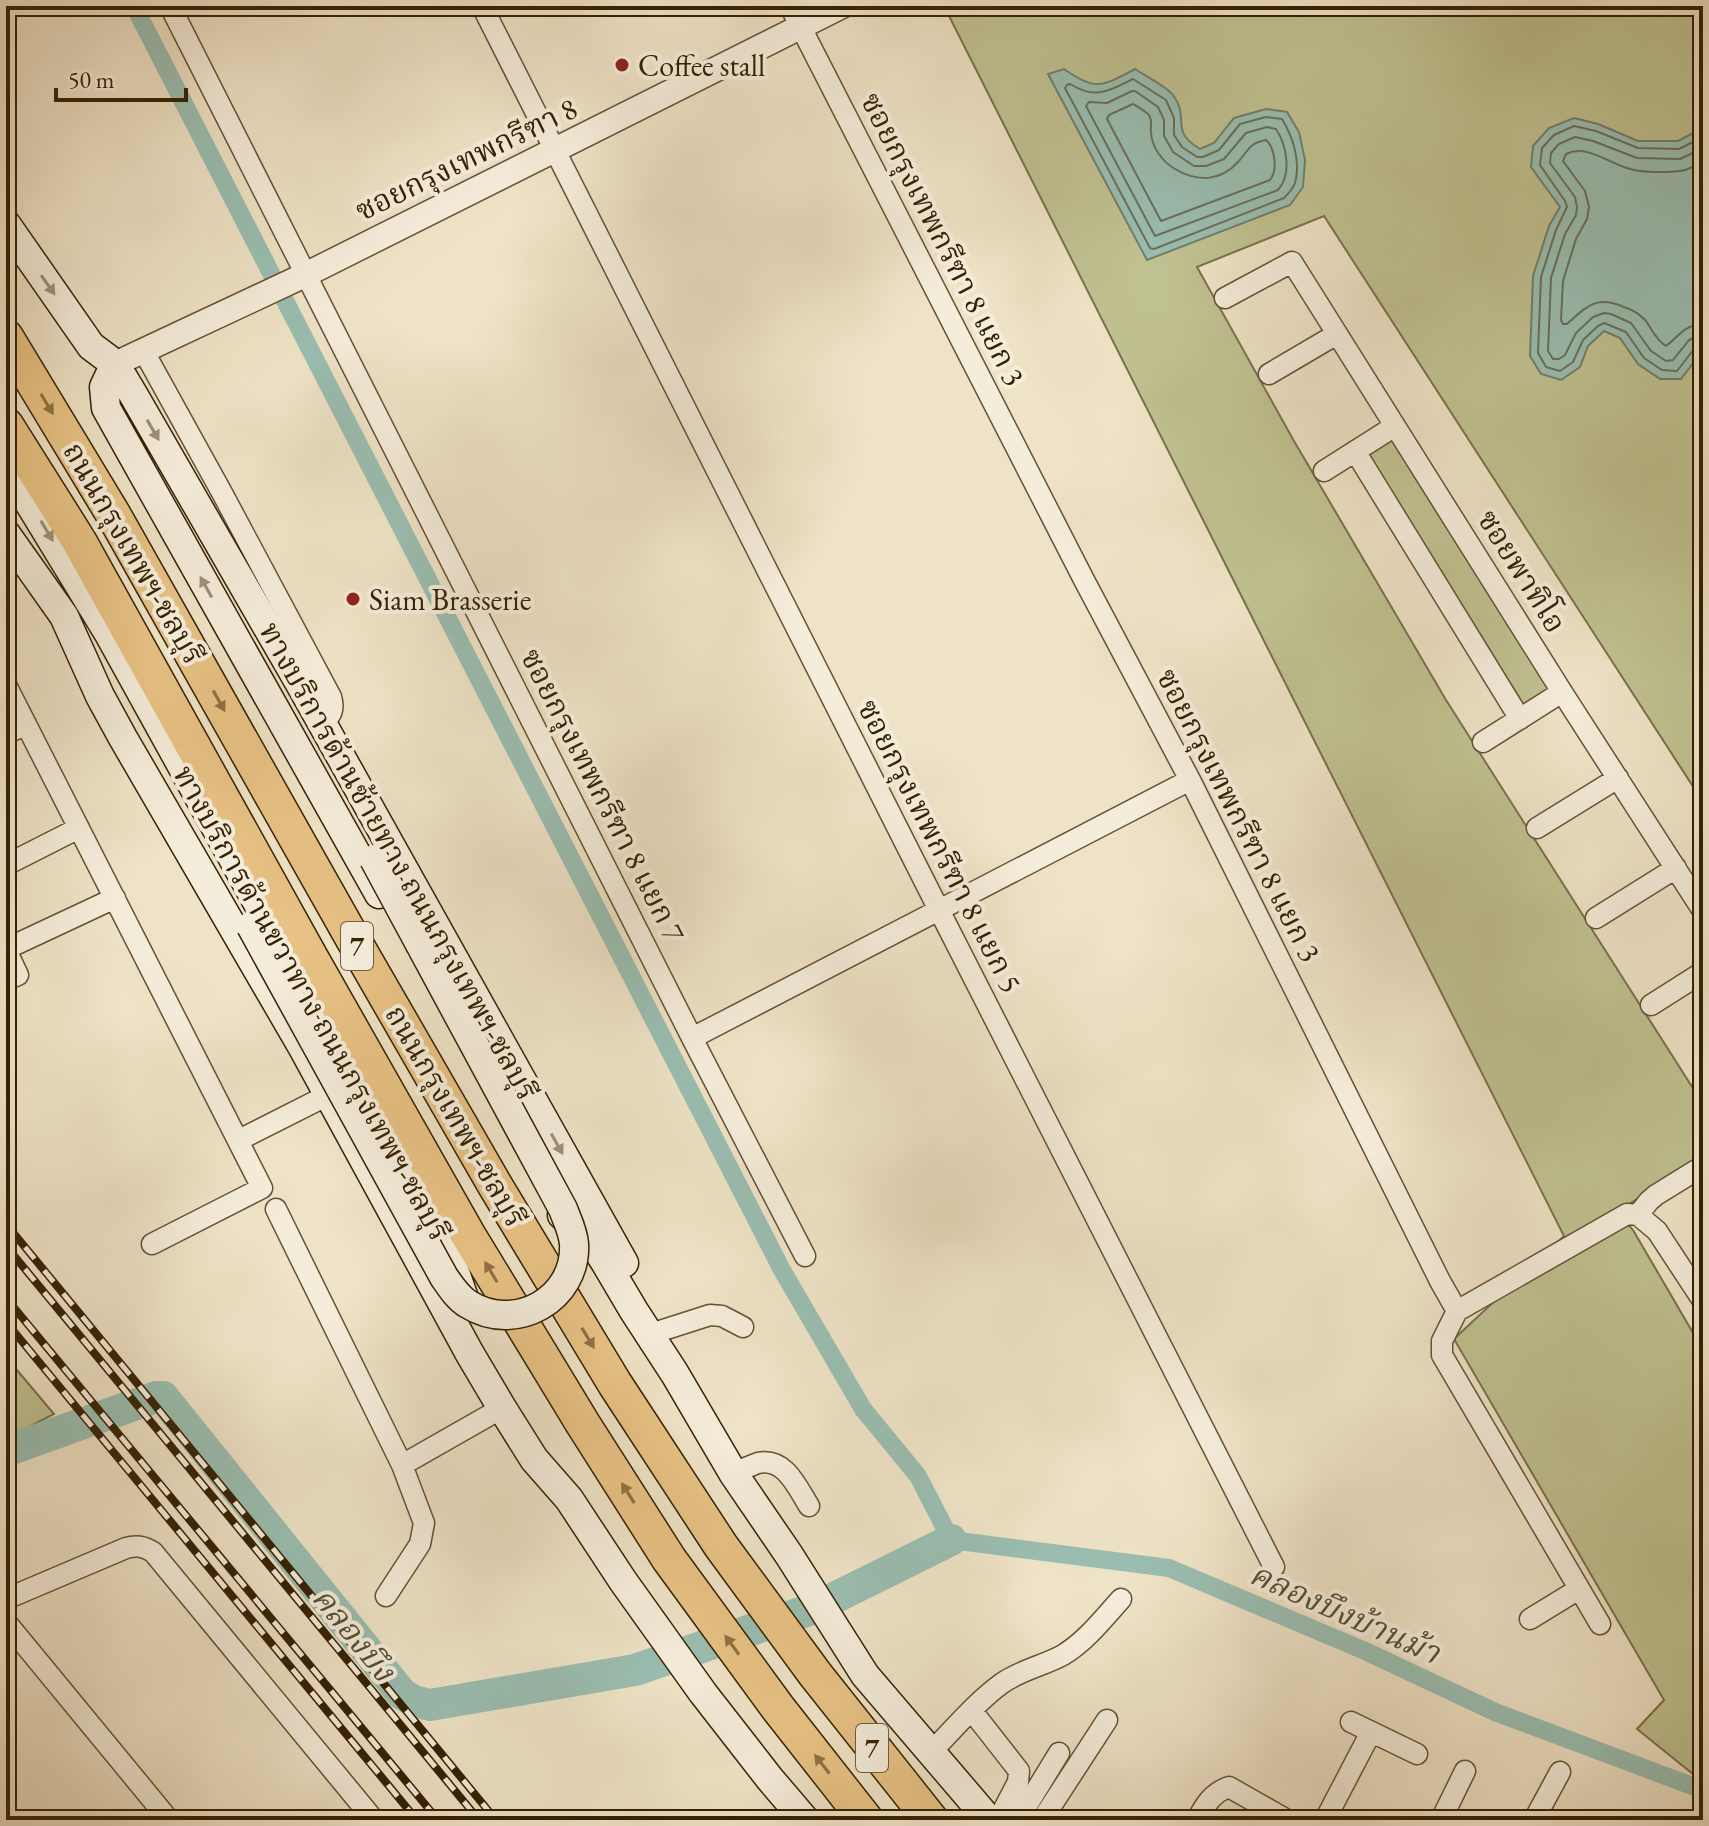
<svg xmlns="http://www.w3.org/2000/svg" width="1709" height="1826" font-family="'EB Garamond','Noto Serif Thai',serif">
	<rect width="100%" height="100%" fill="#efe3c7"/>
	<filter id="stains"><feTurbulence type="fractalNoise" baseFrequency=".0025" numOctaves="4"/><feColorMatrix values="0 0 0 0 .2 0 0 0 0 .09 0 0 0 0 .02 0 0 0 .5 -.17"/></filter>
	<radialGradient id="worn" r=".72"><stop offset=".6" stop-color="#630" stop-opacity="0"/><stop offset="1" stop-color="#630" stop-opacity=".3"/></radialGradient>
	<path fill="#c0c191" stroke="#7a714a" stroke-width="2" d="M 944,6 L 1703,6 L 1703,802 L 1324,216 L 1197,267 L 1294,441 L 1446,700 L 1703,1104 L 1703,1156 L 1617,1212 L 1633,1230 L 1703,1350 L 1703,1779 L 1694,1775 L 1637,1729 L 1664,1700 L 1454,1339 L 1564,1236 Z
		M 1393,434 L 1553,688 L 1521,709 L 1364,452 Z
		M 6,1357 L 54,1414 L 6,1439 Z"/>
	<path fill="#9abeb1" stroke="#727f6b" stroke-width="2" d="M 1064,69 C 1096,92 1102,86 1135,69 C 1145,76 1166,86 1173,95 C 1191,119 1168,130 1200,149 L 1214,143 L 1234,118 L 1266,109 L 1287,112 L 1299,132 L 1305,160 L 1303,187 L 1290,205 L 1147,260 L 1048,74 Z
		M 1574,118 L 1598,124 L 1638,141 L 1678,141 L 1703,128 L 1703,350 L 1681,379 L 1660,379 L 1638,364 L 1620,338 L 1604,331 L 1588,346 L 1580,367 L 1561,380 L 1541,374 L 1530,356 L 1533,276 L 1549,226 L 1560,207 L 1531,167 L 1533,146 L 1549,128 Z"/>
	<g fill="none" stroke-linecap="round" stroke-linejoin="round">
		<path stroke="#68705a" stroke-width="2" d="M 1133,79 L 1166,100 L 1174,118 L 1174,135 L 1182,147 L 1197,157 L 1203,157 L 1219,150 L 1240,124 L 1266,117 L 1282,119 C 1293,137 1301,162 1295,183 C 1293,188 1288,194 1284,198 L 1154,249 L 1150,248 L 1065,88 L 1067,85 L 1070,84 C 1096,100 1109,91 1133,79 Z
			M 1132,91 L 1135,91 L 1158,107 L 1164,120 L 1164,136 L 1173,152 L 1194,166 L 1206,166 L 1224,159 L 1246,133 L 1267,127 L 1276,129 C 1287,146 1292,174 1278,190 L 1155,236 L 1086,106 L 1089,102 L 1107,103 Z
			M 1133,104 C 1138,107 1145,111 1149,115 C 1153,121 1150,127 1151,133 C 1152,148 1163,162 1175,169 C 1197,182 1220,182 1238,162 C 1249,150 1249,143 1266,140 C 1275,148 1278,170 1270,180 L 1161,221 L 1107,119 L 1109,115 Z
			M 1703,137 L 1679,149 L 1638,148 L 1596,131 L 1574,126 L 1554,135 L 1542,148 L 1540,165 L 1565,201 L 1567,207 L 1556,230 L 1541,277 L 1538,353 L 1546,367 L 1560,371 L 1573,362 L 1583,340 L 1598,326 L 1604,323 L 1626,332 L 1644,358 L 1662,370 L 1677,371 L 1694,349 L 1703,346
			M 1703,148 L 1680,159 L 1637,158 L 1593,141 L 1575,137 L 1559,144 L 1551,153 L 1550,163 L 1575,197 L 1577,207 L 1576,215 L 1565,234 L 1551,278 L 1548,351 L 1553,359 L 1559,359 L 1565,355 L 1576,333 L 1593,317 L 1604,313 L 1611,314 L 1631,323 L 1651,351 L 1666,361 L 1673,360 L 1689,340 L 1696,337 L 1703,336
			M 1703,162 C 1697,165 1691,168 1685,170 C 1672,173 1639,173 1627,168 C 1607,162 1586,144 1566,154 L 1563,161 L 1585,191 L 1589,207 L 1587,219 L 1576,239 L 1563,281 L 1561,320 L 1563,324 L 1567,324 C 1587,306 1596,295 1624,307 C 1633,310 1640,314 1646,321 C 1652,330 1657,341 1666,346 C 1679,336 1684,325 1703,324"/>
		<path stroke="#9abeb1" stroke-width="18" d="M 134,6 L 782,1270 L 863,1409 L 918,1476 L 951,1540 L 1169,1568 L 1365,1651 L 1495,1712 L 1703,1790"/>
		<path stroke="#9abeb1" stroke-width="32" d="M 6,1451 L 156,1397 L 163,1397 L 402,1694 L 414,1701 L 430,1705 L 635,1670 L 812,1609 L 951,1540"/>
		<defs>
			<path id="minor" d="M 170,6 L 692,1038 L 805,1256
				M 482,6 L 939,910 L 1274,1567
				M 790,6 L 1083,578 L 1190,780 L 1440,1281 L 1457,1311 L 1442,1341 L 1442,1355 L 1600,1624
				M 1225,298 L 1292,262 L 1562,692 L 1703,911
				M 143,350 L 221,491 L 331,697 C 335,710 331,716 322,724
				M 1269,374 L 1337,334
				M 1355,451 L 1520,719
				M 1324,471 L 1395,426
				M 6,685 L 262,1188 L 152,1244
				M 6,734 L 26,724
				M 1483,742 L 1562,692
				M 1537,828 L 1618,778
				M 6,865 L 79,828
				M 1596,918 L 1676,868
				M 6,949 L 115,898
				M 6,950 L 18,975 L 6,980
				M 1651,1005 L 1703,972
				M 692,1038 L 1190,780
				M 239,1140 L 328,1095
				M 276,1209 L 402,1465 L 424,1523 L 420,1544 L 386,1596
				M 1638,1215 L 1649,1201 L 1656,1195 L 1703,1166
				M 1457,1311 L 1627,1214 L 1638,1215 L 1657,1231 L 1703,1301
				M 660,1331 L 710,1315 L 722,1316 L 743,1327
				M 402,1465 L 502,1408
				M 733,1473 C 741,1470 750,1466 758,1463 C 785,1457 797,1487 809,1506
				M 6,1599 L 126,1548 C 136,1545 143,1546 153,1552 L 374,1820
				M 1530,1619 L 1579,1589
				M 6,1622 L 169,1820
				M 972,1711 L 1019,1771 L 1018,1782 L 998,1820
				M 1351,1722 L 1417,1754
				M 930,1753 C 953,1730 975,1703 1001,1684 C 1020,1670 1043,1666 1063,1655 C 1086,1641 1103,1619 1121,1599
				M 1018,1820 L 1059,1753
				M 1042,1820 L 1107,1720
				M 1197,1820 C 1205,1805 1212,1793 1229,1787 L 1287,1820
				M 1325,1820 L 1371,1732
				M 1441,1820 L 1465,1771
				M 1534,1820 L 1560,1772"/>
			<path id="tertiary" d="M 115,364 L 305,275 L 842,6"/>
			<path id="secondary" d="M 6,224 L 91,346 L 115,364 L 133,394 L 299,682 L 624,1263
				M 115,364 L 104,387 L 106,408 L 379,894
				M 6,465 L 109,634 L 424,1204 L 447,1249 L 464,1298
				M 6,534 L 64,616 L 100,696 L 123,738 L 303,1048 L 470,1354 L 502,1408 L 534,1459 L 569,1499 L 623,1581 L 703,1693 L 770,1779 L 805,1820
				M 562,1215 L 596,1248 L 605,1262 L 634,1311 L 675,1374 L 733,1473 L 789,1555 L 865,1675 L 989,1820"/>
			<path id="motorway" d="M 6,337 L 113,514 L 353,939 L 496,1187 L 615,1384 L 721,1546 L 815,1674 L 931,1820
				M 6,425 L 79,541 L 311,958 L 467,1233 L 583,1424 L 669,1559 L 778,1708 L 866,1820"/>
		</defs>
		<use href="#minor" stroke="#645233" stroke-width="23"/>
		<use href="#tertiary" stroke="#645233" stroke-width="27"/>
		<use href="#secondary" stroke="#352102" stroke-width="31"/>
		<use href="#motorway" stroke="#352102" stroke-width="37"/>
		<use href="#minor" stroke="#f5eddb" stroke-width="20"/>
		<use href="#tertiary" stroke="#f5eddb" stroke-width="24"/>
		<use href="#secondary" stroke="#f5eddb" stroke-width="28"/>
		<use href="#motorway" stroke="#e8c284" stroke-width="34"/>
		<defs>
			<path id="rail" d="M 6,1224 L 496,1820
				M 6,1246 L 479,1820
				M 6,1298 L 438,1820
				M 6,1322 L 417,1820"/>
		</defs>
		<use href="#rail" stroke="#352102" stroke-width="8"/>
		<use href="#rail" stroke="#f5eddb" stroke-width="5" stroke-dasharray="15" stroke-linecap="butt"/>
		<defs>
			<path id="secondary-bridge" d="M 251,926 L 444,1277 C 451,1287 458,1298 468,1304 C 515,1334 577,1299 574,1244 C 573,1231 567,1220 563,1209 L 374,859"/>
		</defs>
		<use href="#secondary-bridge" stroke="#352102" stroke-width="31" stroke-linecap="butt"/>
		<use href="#secondary-bridge" stroke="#f5eddb" stroke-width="28"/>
	</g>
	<defs><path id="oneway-solid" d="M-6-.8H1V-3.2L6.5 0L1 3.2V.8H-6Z" transform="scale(2)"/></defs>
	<g fill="#9f9179">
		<use href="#oneway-solid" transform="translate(48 285) rotate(55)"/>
		<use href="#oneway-solid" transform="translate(153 430) rotate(60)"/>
		<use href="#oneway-solid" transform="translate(47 531) rotate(59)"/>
		<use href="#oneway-solid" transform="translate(206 587) rotate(-119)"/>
		<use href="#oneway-solid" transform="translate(557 1144) rotate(61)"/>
	</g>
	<g fill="#8e7243">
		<use href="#oneway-solid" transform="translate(47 404) rotate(59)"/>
		<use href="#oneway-solid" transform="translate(219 701) rotate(61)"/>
		<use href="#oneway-solid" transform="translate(491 1272) rotate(-121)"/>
		<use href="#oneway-solid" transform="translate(588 1338) rotate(59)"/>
		<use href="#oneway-solid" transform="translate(628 1493) rotate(-122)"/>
		<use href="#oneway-solid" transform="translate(732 1645) rotate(-126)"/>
		<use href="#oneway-solid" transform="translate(822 1764) rotate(-128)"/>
	</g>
	<g fill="#8f2418" stroke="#f5eddb" stroke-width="3">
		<circle cx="622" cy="65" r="8"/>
		<circle cx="353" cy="599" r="8"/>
	</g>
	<g text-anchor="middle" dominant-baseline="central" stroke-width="8" stroke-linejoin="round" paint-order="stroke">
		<g fill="#f5eddb" stroke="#6f5e43" stroke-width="2">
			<rect x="341" y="922" width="32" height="48" rx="6"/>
			<rect x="856" y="1724" width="32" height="48" rx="6"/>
		</g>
		<g font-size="28" font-weight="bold" fill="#352102">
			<text x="357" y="946">7</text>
			<text x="872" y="1748">7</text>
		</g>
		<g font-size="30" fill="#352102" stroke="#f5eddb" text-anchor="start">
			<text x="638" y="65">Coffee stall</text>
			<text x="369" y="599">Siam Brasserie</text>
		</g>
		<g font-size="30" fill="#352102" stroke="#f5eddb">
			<text transform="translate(466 159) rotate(-26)">ซอยกรุงเทพกรีฑา 8</text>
			<text transform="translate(943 239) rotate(63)">ซอยกรุงเทพกรีฑา 8 แยก 3</text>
			<text transform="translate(134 553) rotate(60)">ถนนกรุงเทพฯ-ชลบุรี</text>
			<text transform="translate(1522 571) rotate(58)">ซอยพาทิโอ</text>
			<text transform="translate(603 795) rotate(63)">ซอยกรุงเทพกรีฑา 8 แยก 7</text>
			<text transform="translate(1239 815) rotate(63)">ซอยกรุงเทพกรีฑา 8 แยก 3</text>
			<text transform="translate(940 846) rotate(63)">ซอยกรุงเทพกรีฑา 8 แยก 5</text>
			<text transform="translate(399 861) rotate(61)">ทางบริการด้านซ้ายทาง ถนนกรุงเทพฯ-ชลบุรี</text>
			<text transform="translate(312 1003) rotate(61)">ทางบริการด้านขวาทาง ถนนกรุงเทพฯ-ชลบุรี</text>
			<text transform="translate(456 1116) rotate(60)">ถนนกรุงเทพฯ-ชลบุรี</text>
		</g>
		<g font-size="32" font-style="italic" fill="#535037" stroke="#f5eddb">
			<text transform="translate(1345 1613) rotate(24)">คลองบึงบ้านม้า</text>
			<text transform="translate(354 1634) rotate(51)">คลองบึง</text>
		</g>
	</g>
	<rect width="1709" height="1826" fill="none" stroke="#efe3c7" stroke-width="32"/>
	<rect x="8" y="8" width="1693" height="1810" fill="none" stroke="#352102" stroke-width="4"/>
	<rect x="16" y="16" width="1677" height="1794" fill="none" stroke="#352102" stroke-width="2"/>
	<path d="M56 88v12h130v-12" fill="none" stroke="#352102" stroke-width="4"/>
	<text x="68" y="88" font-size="24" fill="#352102" stroke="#f5eddb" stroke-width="6" paint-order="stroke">50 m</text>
	<rect width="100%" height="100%" filter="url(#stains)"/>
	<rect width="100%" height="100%" fill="url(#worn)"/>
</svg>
